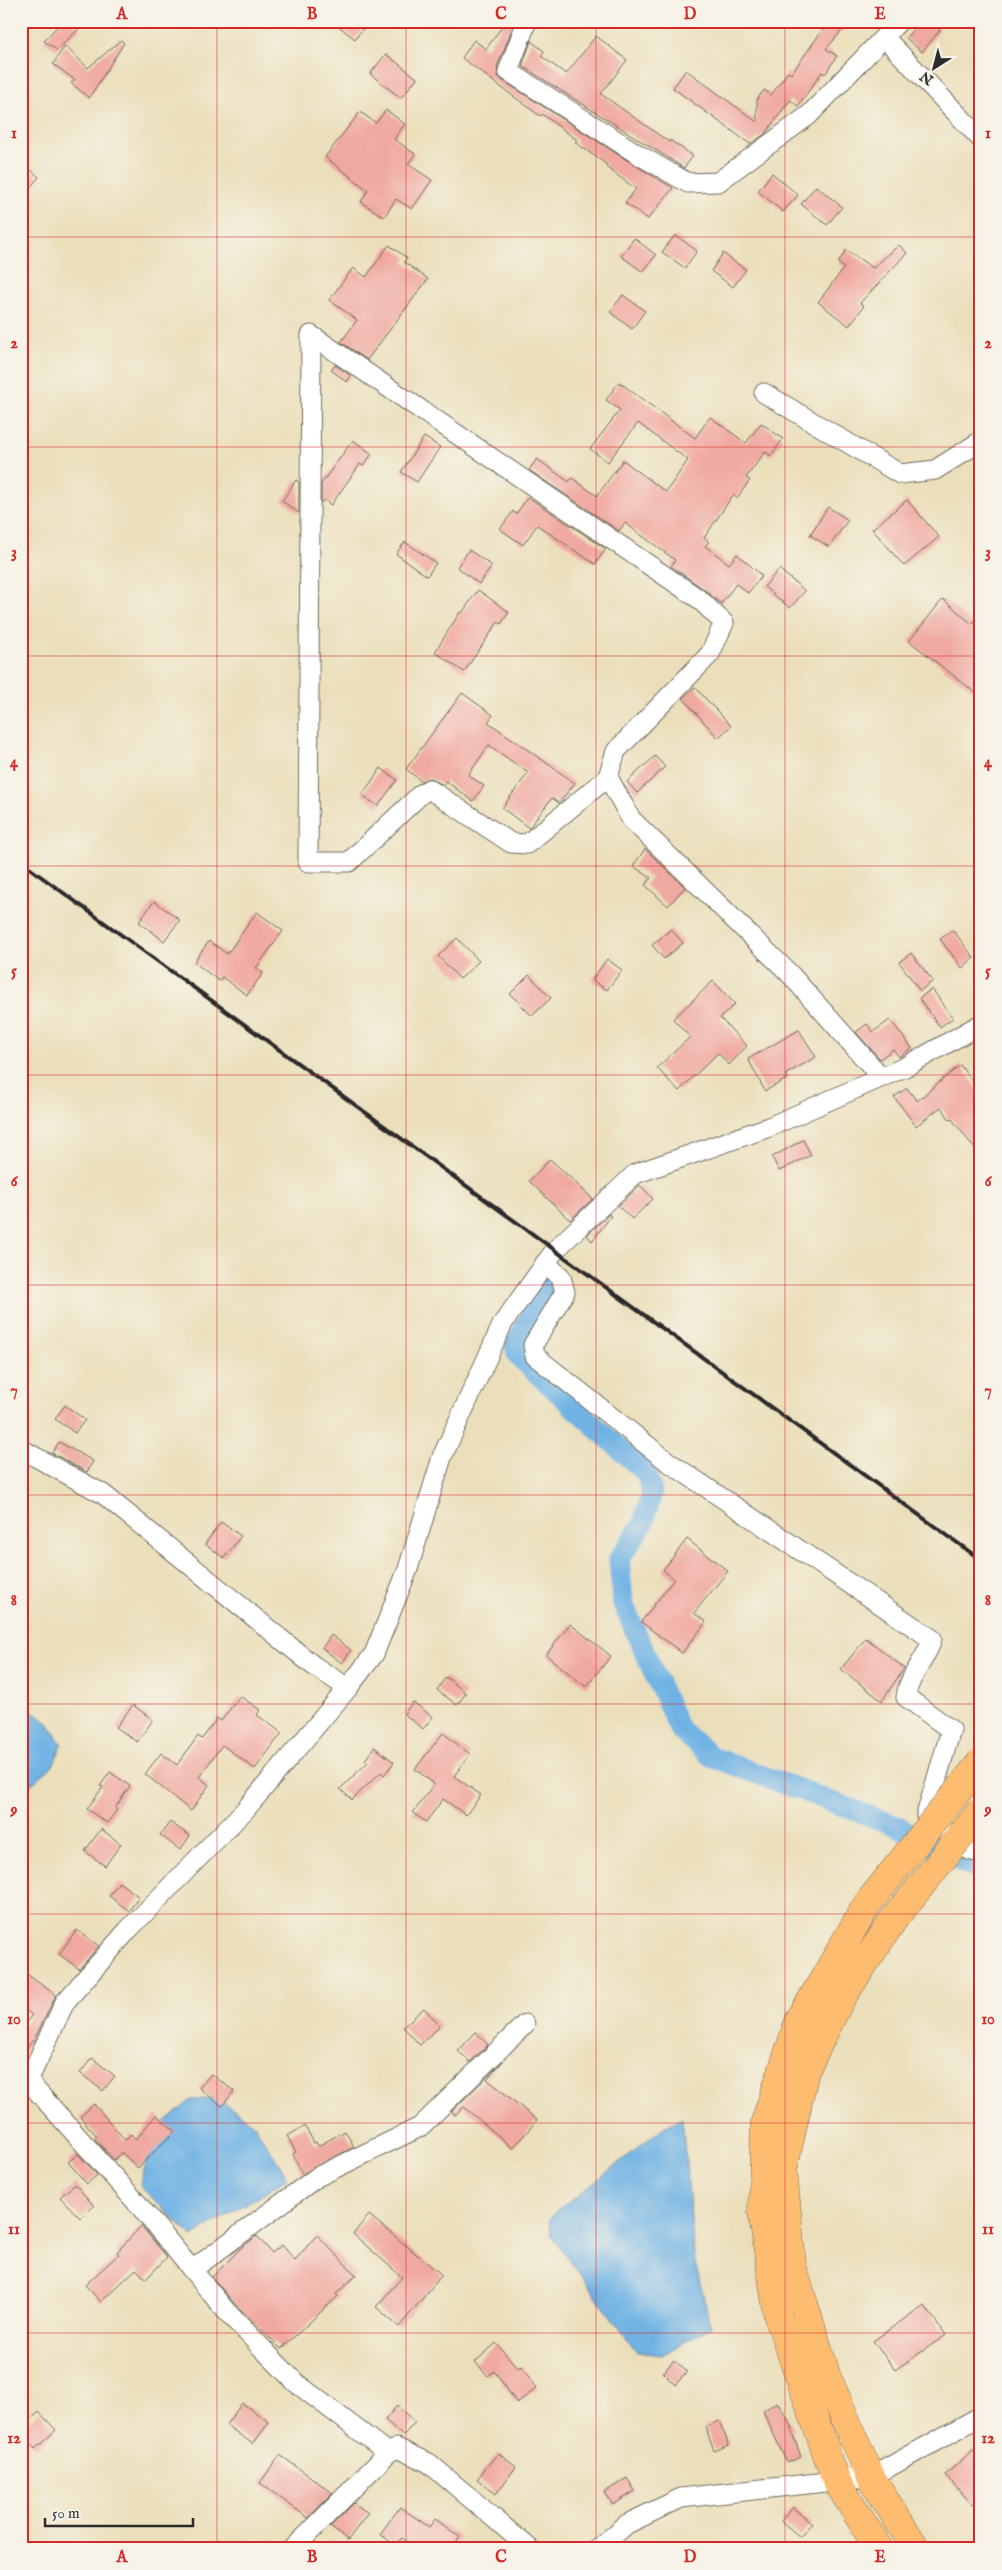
<svg xmlns="http://www.w3.org/2000/svg" width="1002" height="2570" font-family="'IM FELL English',serif">
	<rect width="100%" height="100%" fill="#f7f3e8"/>
	<filter id="ink" filterUnits="userSpaceOnUse"><feTurbulence type="fractalNoise" baseFrequency=".02" numOctaves="2"/><feDisplacementMap in="SourceGraphic" scale="10" xChannelSelector="R" yChannelSelector="G"/><feConvolveMatrix kernelMatrix="1 2 1 2 8 2 1 2 1" color-interpolation-filters="sRGB"/></filter>
	<filter id="wash" filterUnits="userSpaceOnUse"><feTurbulence type="fractalNoise" baseFrequency=".0096" numOctaves="4" result="noise"/><feDisplacementMap in="SourceGraphic" scale="20" xChannelSelector="R" yChannelSelector="G"/><feGaussianBlur stdDeviation="1.12" result="paint"/><feColorMatrix in="noise" values="0 0 0 0 0 0 0 0 0 0 0 0 0 0 0 0 0 1.4 0 .05"/><feComposite in="paint" operator="in"/></filter>
	<g filter="url(#wash)">
		<rect width="100%" height="100%" fill="#ebdfbb"/>
		<path fill="#6fb2e4" stroke="#4d6e88" d="M 21,1702 L 48,1723 L 62,1745 L 53,1766 L 21,1793 Z
			M 216,2098 L 253,2123 L 288,2178 L 192,2237 L 141,2187 L 143,2170 L 158,2128 L 191,2100 Z
			M 682,2118 L 695,2263 L 711,2327 L 662,2355 L 637,2352 L 551,2235 L 549,2218 L 664,2127 Z"/>
		<g fill="none" stroke-linecap="round" stroke-linejoin="round">
			<path stroke="#6fb2e4" stroke-width="21" d="M 547,1285 L 515,1346 L 518,1356 L 646,1473 L 652,1492 L 643,1524 L 619,1559 L 623,1604 L 679,1729 L 712,1757 L 897,1826 L 981,1872"/>
		</g>
		<g id="blocks">
			<path fill="#f0a9a1" d="M 62,21 L 69,21 L 80,28 L 57,50 L 44,41 Z
				M 332,21 L 369,21 L 355,39 Z
				M 506,21 L 515,22 L 497,67 L 498,76 L 502,80 L 633,164 L 673,188 L 648,219 L 625,203 L 636,189 L 606,167 L 607,165 L 575,142 L 577,140 L 542,114 L 540,116 L 462,58 L 474,40 L 486,49 Z
				M 829,21 L 850,21 L 826,49 L 837,56 L 825,74 L 822,72 L 798,106 L 790,100 L 765,134 L 750,144 L 673,88 L 686,70 L 757,122 L 757,99 L 764,90 L 771,95 L 788,72 L 791,74 Z
				M 920,21 L 930,21 L 940,30 L 922,52 L 906,38 Z
				M 596,36 L 627,60 L 601,94 L 669,142 L 670,140 L 693,156 L 684,168 L 522,66 L 531,41 L 544,51 L 541,56 L 566,74 Z
				M 121,40 L 124,43 L 89,98 L 71,83 L 75,80 L 53,64 L 65,46 L 88,68 Z
				M 386,54 L 417,78 L 401,98 L 370,74 Z
				M 386,110 L 405,124 L 394,139 L 415,154 L 408,164 L 432,180 L 412,209 L 396,199 L 384,217 L 361,202 L 368,190 L 325,157 L 360,112 L 376,123 Z
				M 21,162 L 39,177 L 21,198 Z
				M 772,173 L 798,195 L 783,212 L 758,191 Z
				M 816,186 L 842,207 L 827,225 L 801,204 Z
				M 675,235 L 697,251 L 685,268 L 662,252 Z
				M 634,238 L 656,255 L 643,272 L 621,256 Z
				M 389,245 L 407,258 L 404,262 L 428,279 L 367,360 L 341,342 L 357,320 L 329,300 L 353,268 L 366,277 Z
				M 899,245 L 907,253 L 860,303 L 864,306 L 849,326 L 818,302 L 844,268 L 838,263 L 846,250 L 873,268 Z
				M 723,253 L 746,270 L 733,287 L 711,271 Z
				M 623,295 L 645,311 L 632,329 L 610,312 Z
				M 335,365 L 351,376 L 347,382 L 331,370 Z
				M 619,382 L 695,438 L 710,417 L 746,443 L 761,423 L 783,439 L 771,456 L 765,452 L 746,478 L 750,480 L 737,498 L 733,495 L 704,538 L 709,542 L 705,546 L 729,564 L 737,554 L 762,576 L 748,593 L 736,584 L 721,604 L 705,590 L 671,566 L 675,560 L 625,523 L 619,531 L 529,470 L 537,459 L 569,482 L 572,478 L 597,496 L 623,460 L 666,492 L 688,460 L 638,423 L 608,462 L 590,449 L 620,410 L 606,400 Z
				M 424,437 L 440,447 L 417,482 L 401,472 Z
				M 353,440 L 372,454 L 363,466 L 360,464 L 331,505 L 324,500 L 321,503 L 321,484 Z
				M 296,480 L 299,482 L 299,513 L 282,501 Z
				M 528,497 L 606,549 L 595,564 L 537,525 L 523,545 L 500,529 L 513,511 L 516,514 Z
				M 907,500 L 939,537 L 904,566 L 872,529 Z
				M 828,507 L 848,520 L 829,547 L 810,535 Z
				M 405,542 L 436,563 L 427,576 L 396,554 Z
				M 469,550 L 492,566 L 479,584 L 457,567 Z
				M 779,569 L 805,591 L 790,608 L 764,587 Z
				M 478,590 L 509,612 L 501,624 L 498,622 L 464,672 L 435,652 L 460,612 L 462,613 Z
				M 943,599 L 972,624 L 981,613 L 981,697 L 909,641 Z
				M 695,687 L 731,726 L 718,738 L 683,698 Z
				M 462,693 L 493,715 L 488,722 L 575,783 L 559,803 L 552,798 L 529,828 L 502,808 L 528,773 L 489,745 L 468,775 L 484,786 L 473,801 L 446,781 L 443,785 L 430,778 L 421,781 L 406,769 Z
				M 655,756 L 665,767 L 637,793 L 627,782 Z
				M 381,768 L 397,780 L 378,806 L 362,795 Z
				M 645,849 L 685,887 L 668,906 L 645,885 L 651,878 L 633,866 Z
				M 154,901 L 180,920 L 164,941 L 139,922 Z
				M 257,912 L 283,931 L 256,968 L 263,973 L 247,995 L 222,977 L 219,981 L 194,962 L 209,941 L 227,954 Z
				M 671,929 L 683,943 L 664,959 L 652,945 Z
				M 953,930 L 974,958 L 962,968 L 940,939 Z
				M 457,938 L 479,961 L 460,979 L 438,956 Z
				M 911,953 L 933,981 L 920,991 L 899,962 Z
				M 607,959 L 622,970 L 607,990 L 592,980 Z
				M 529,975 L 551,998 L 532,1016 L 510,994 Z
				M 713,981 L 735,1004 L 720,1018 L 747,1046 L 729,1065 L 718,1053 L 679,1091 L 657,1068 L 690,1037 L 673,1019 Z
				M 932,989 L 953,1018 L 940,1027 L 919,998 Z
				M 890,1020 L 912,1048 L 899,1057 L 893,1049 L 880,1059 L 856,1032 L 867,1024 L 873,1032 Z
				M 799,1030 L 816,1057 L 786,1074 L 788,1078 L 765,1091 L 748,1059 Z
				M 960,1065 L 981,1093 L 981,1157 L 952,1119 L 950,1120 L 941,1107 L 916,1126 L 894,1097 L 907,1088 L 917,1101 Z
				M 803,1140 L 811,1155 L 779,1171 L 772,1157 Z
				M 550,1159 L 593,1199 L 570,1220 L 529,1181 Z
				M 640,1185 L 653,1199 L 632,1219 L 618,1206 Z
				M 609,1214 L 611,1216 L 592,1241 L 587,1235 Z
				M 65,1405 L 85,1420 L 75,1433 L 55,1419 Z
				M 59,1442 L 93,1461 L 87,1472 L 52,1453 Z
				M 221,1522 L 241,1536 L 224,1558 L 205,1544 Z
				M 687,1539 L 728,1571 L 694,1613 L 706,1622 L 682,1653 L 641,1622 L 674,1579 L 663,1570 Z
				M 570,1624 L 611,1656 L 586,1687 L 546,1655 Z
				M 331,1635 L 351,1650 L 342,1663 L 322,1648 Z
				M 866,1638 L 904,1668 L 882,1701 L 841,1669 Z
				M 446,1677 L 466,1693 L 457,1705 L 437,1690 Z
				M 240,1696 L 260,1710 L 257,1715 L 282,1733 L 255,1769 L 222,1745 L 199,1777 L 209,1785 L 191,1811 L 145,1774 L 161,1753 L 177,1765 L 198,1736 L 202,1739 L 217,1718 L 221,1721 Z
				M 413,1702 L 433,1717 L 423,1729 L 404,1714 Z
				M 133,1705 L 153,1720 L 137,1742 L 116,1727 Z
				M 443,1733 L 470,1754 L 454,1776 L 481,1795 L 466,1815 L 443,1799 L 426,1822 L 413,1813 L 434,1784 L 415,1769 Z
				M 374,1747 L 394,1762 L 384,1775 L 381,1772 L 352,1800 L 340,1789 L 368,1762 L 365,1760 Z
				M 110,1772 L 130,1786 L 115,1808 L 117,1810 L 107,1823 L 87,1809 L 103,1787 L 100,1786 Z
				M 170,1822 L 190,1836 L 180,1850 L 160,1835 Z
				M 101,1829 L 121,1844 L 105,1866 L 85,1851 Z
				M 119,1882 L 139,1897 L 129,1911 L 109,1896 Z
				M 77,1930 L 99,1946 L 79,1969 L 59,1954 Z
				M 21,1970 L 56,1995 L 37,2034 L 21,2057 L 21,2029 L 32,2015 L 21,2007 Z
				M 424,2008 L 440,2026 L 420,2045 L 403,2027 Z
				M 476,2032 L 488,2045 L 470,2062 L 458,2051 Z
				M 92,2058 L 115,2076 L 103,2091 L 80,2073 Z
				M 504,2060 L 487,2079 L 537,2120 L 513,2148 L 464,2107 L 455,2115 L 452,2111 Z
				M 211,2074 L 234,2091 L 222,2106 L 199,2088 Z
				M 94,2104 L 125,2140 L 131,2134 L 136,2139 L 156,2115 L 175,2131 L 138,2168 L 122,2153 L 114,2160 L 95,2139 L 97,2136 L 80,2117 Z
				M 305,2126 L 314,2143 L 316,2142 L 318,2146 L 345,2131 L 354,2147 L 302,2174 L 293,2154 L 296,2152 L 287,2136 Z
				M 78,2154 L 97,2175 L 87,2184 L 68,2162 Z
				M 75,2184 L 94,2206 L 80,2218 L 60,2197 Z
				M 369,2215 L 442,2275 L 399,2327 L 376,2307 L 402,2277 L 353,2234 Z
				M 141,2226 L 167,2257 L 146,2279 L 136,2269 L 101,2302 L 85,2285 L 119,2254 L 117,2252 Z
				M 317,2235 L 356,2275 L 336,2294 L 338,2296 L 281,2349 L 234,2303 L 212,2277 L 242,2247 L 257,2236 L 272,2253 L 282,2245 L 295,2260 Z
				M 924,2305 L 946,2335 L 895,2370 L 873,2341 Z
				M 496,2343 L 518,2368 L 521,2366 L 537,2388 L 517,2403 L 494,2371 L 488,2376 L 475,2362 Z
				M 674,2360 L 687,2372 L 675,2385 L 663,2373 Z
				M 777,2402 L 793,2428 L 791,2430 L 801,2457 L 787,2463 L 763,2411 Z
				M 242,2403 L 269,2422 L 253,2444 L 226,2425 Z
				M 397,2406 L 415,2422 L 403,2436 L 385,2420 Z
				M 39,2412 L 56,2430 L 35,2449 L 21,2434 L 21,2428 Z
				M 719,2421 L 729,2445 L 714,2451 L 705,2427 Z
				M 973,2450 L 981,2459 L 981,2498 L 973,2505 L 945,2475 Z
				M 498,2453 L 516,2467 L 496,2494 L 477,2479 Z
				M 280,2455 L 333,2493 L 308,2518 L 260,2483 Z
				M 627,2478 L 635,2491 L 613,2505 L 605,2492 Z
				M 354,2503 L 368,2513 L 348,2540 L 330,2527 Z
				M 400,2507 L 429,2527 L 435,2519 L 460,2537 L 451,2549 L 417,2549 L 402,2538 L 396,2546 L 380,2534 Z
				M 793,2507 L 812,2523 L 800,2537 L 781,2521 Z"/>
		</g>
	</g>
	<g filter="url(#ink)">
		<use href="#blocks" fill-opacity="0" stroke="#6e6a5d" stroke-width="1"/>
		<g fill="none" stroke-linecap="round" stroke-linejoin="round">
			<defs>
				<path id="street" d="M 527,21 L 508,71 L 639,155 L 688,183 L 718,182 L 809,115 L 884,37 L 981,139
					M 884,37 L 899,21
					M 311,335 L 699,599 L 724,623 L 710,654 L 616,751 L 608,777 L 631,819 L 789,973 L 881,1077
					M 311,335 L 308,862 L 349,862 L 421,794 L 429,789 L 511,843 L 527,844 L 608,777
					M 764,393 L 900,474 L 935,470 L 981,441
					M 545,1263 L 561,1277 L 565,1292 L 533,1345 L 535,1356 L 667,1461 L 932,1639 C 927,1659 908,1676 906,1697 L 951,1730 L 926,1815 L 969,1850 L 981,1853
					M 21,1449 L 103,1494 L 314,1666 L 348,1688
					M 28,2081 L 137,2203 L 226,2311 L 295,2382 L 388,2453 L 397,2448 L 429,2463 L 530,2549
					M 21,2089 L 28,2081 L 65,2002 L 128,1930 L 245,1810 L 348,1688 L 374,1654 L 408,1569 L 442,1457 L 503,1323 L 555,1250 L 635,1174 L 769,1127 L 905,1067 L 981,1024
					M 192,2270 L 317,2177 L 420,2127 L 525,2024
					M 293,2549 L 388,2453
					M 598,2549 L 627,2524 L 681,2498 L 871,2477 L 981,2416"/>
				<path id="primary" d="M 868,1903 L 799,2021 L 765,2122 L 762,2211 L 778,2316 L 836,2480 L 879,2549
					M 894,1919 L 840,2000 L 805,2071 L 783,2170 L 792,2266 L 827,2377 L 871,2477 L 916,2549"/>
			</defs>
			<use href="#street" stroke="#6e6a5d" stroke-width="21"/>
			<use href="#primary" stroke="#6e6a5d" stroke-width="29"/>
			<use href="#street" stroke="#fff" stroke-width="19"/>
			<use href="#primary" stroke="#febc70" stroke-width="28"/>
			<path stroke="#2b2b2b" stroke-width="4" d="M 21,862 L 981,1560"/>
			<defs>
				<path id="primary-bridge" d="M 868,1903 L 981,1762
					M 894,1919 L 981,1811"/>
			</defs>
			<use href="#primary-bridge" stroke="#6e6a5d" stroke-width="29" stroke-linecap="butt"/>
			<use href="#primary-bridge" stroke="#febc70" stroke-width="28"/>
		</g>
	</g>
	<path fill="none" stroke="#d62828" stroke-width="1" stroke-opacity="0.55" d="M 217,21 L 217,2549M 406,21 L 406,2549M 596,21 L 596,2549M 785,21 L 785,2549M 21,237 L 981,237M 21,447 L 981,447M 21,656 L 981,656M 21,866 L 981,866M 21,1075 L 981,1075M 21,1285 L 981,1285M 21,1495 L 981,1495M 21,1704 L 981,1704M 21,1914 L 981,1914M 21,2123 L 981,2123M 21,2333 L 981,2333"/>
	<rect width="1002" height="2570" fill="none" stroke="#f7f3e8" stroke-width="55"/>
	<g transform="translate(934 68) rotate(216)" stroke="#f7f3e8" stroke-width="4" paint-order="stroke">
	<path d="M0-4L9 19L0 12L-9 19Z" fill="#2b2b2b"/>
	<text y="-8" font-size="14" font-weight="bold" text-anchor="middle" fill="#2b2b2b">N</text>
	</g>
	<path d="M45 2518v8h148v-8" fill="none" stroke="#2b2b2b" stroke-width="2.5"/>
	<text x="52" y="2518" font-size="15" fill="#2b2b2b" stroke="#f7f3e8" stroke-width="4" paint-order="stroke">50 m</text>
	<rect x="28" y="28" width="946" height="2514" fill="none" stroke="#d62828" stroke-width="2"/>
	<g font-size="16" text-anchor="middle" font-weight="bold" fill="#d62828">
		<text x="122" y="19">A</text>
		<text x="312" y="19">B</text>
		<text x="501" y="19">C</text>
		<text x="690" y="19">D</text>
		<text x="880" y="19">E</text>
		<text x="14" y="138">1</text>
		<text x="988" y="138">1</text>
		<text x="14" y="348">2</text>
		<text x="988" y="348">2</text>
		<text x="14" y="557">3</text>
		<text x="988" y="557">3</text>
		<text x="14" y="767">4</text>
		<text x="988" y="767">4</text>
		<text x="14" y="976">5</text>
		<text x="988" y="976">5</text>
		<text x="14" y="1186">6</text>
		<text x="988" y="1186">6</text>
		<text x="14" y="1395">7</text>
		<text x="988" y="1395">7</text>
		<text x="14" y="1605">8</text>
		<text x="988" y="1605">8</text>
		<text x="14" y="1815">9</text>
		<text x="988" y="1815">9</text>
		<text x="14" y="2024">10</text>
		<text x="988" y="2024">10</text>
		<text x="14" y="2234">11</text>
		<text x="988" y="2234">11</text>
		<text x="14" y="2443">12</text>
		<text x="988" y="2443">12</text>
		<text x="122" y="2562">A</text>
		<text x="312" y="2562">B</text>
		<text x="501" y="2562">C</text>
		<text x="690" y="2562">D</text>
		<text x="880" y="2562">E</text>
	</g>
</svg>
